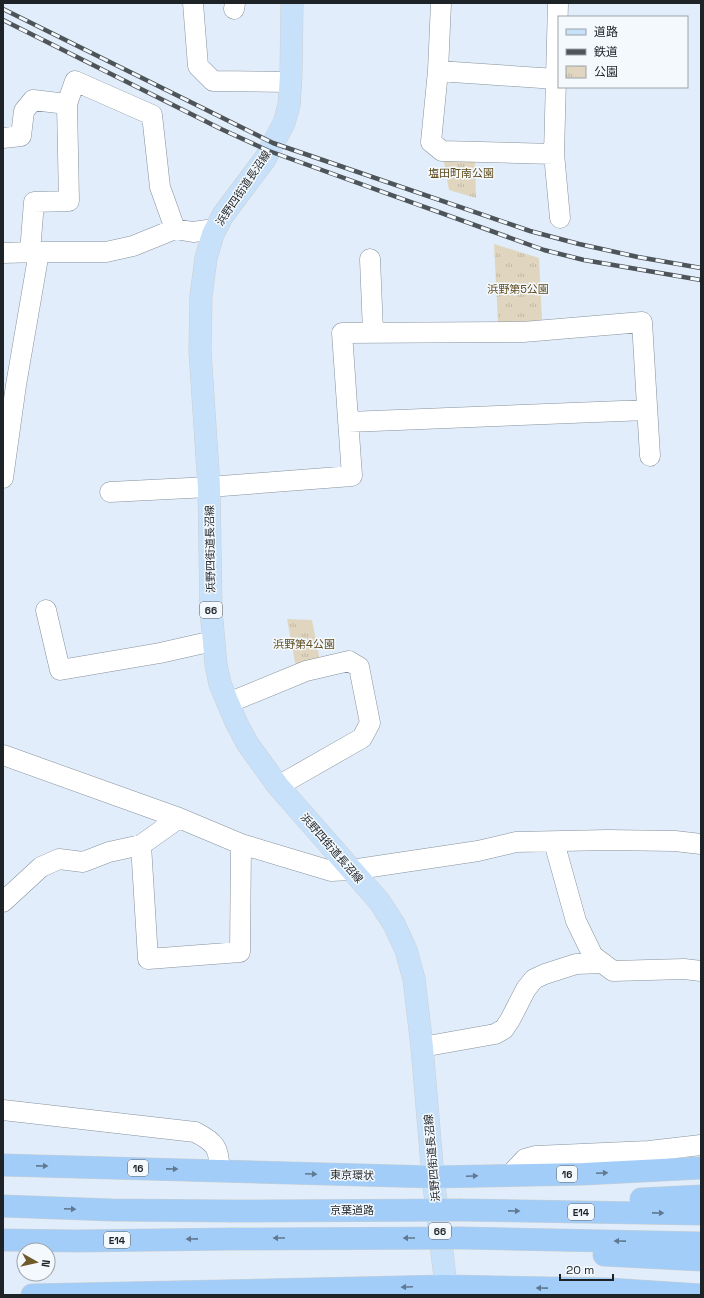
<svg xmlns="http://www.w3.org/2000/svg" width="704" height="1298" font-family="'Space Grotesk','Noto Sans JP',sans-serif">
	<defs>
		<pattern id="park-tufts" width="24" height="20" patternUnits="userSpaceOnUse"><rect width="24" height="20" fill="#e0d6bf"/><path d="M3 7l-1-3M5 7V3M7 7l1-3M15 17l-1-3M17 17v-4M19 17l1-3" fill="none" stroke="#c0b7a4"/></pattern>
	</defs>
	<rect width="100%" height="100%" fill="#e1edfa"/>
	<path fill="url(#park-tufts)" d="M 443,157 L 475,158 L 476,198 L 449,190 Z
		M 494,244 L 539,258 L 542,321 L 498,322 Z
		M 287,619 L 312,620 L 320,661 L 296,668 Z"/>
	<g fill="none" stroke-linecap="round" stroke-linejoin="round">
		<defs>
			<path id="minor" d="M 193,3 L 198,66 L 213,81 L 291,82
				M 441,3 L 438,71 L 556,79
				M 234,9 L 235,3
				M 438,71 L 431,142 L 442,151 L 554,154 L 558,3
				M 3,138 L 21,136 L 24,111 L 33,100 L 67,104
				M 554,154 L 560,218
				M 30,252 L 34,202 L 69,201 L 67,104 L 75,81 L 152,115 L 160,187 L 175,229
				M 3,253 L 39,252 L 106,252 L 133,246 L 175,229 L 193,232 L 215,229
				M 370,259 L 373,332
				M 348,422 L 647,410
				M 3,478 L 16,385 L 39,252
				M 110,492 L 209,487 L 352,476 L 342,333 L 523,332 L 642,322 L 650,456
				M 46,610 L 60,670 L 160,653 L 213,641
				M 228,703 L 306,671 L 349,661 L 359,667 L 370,723 L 362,738 L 278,786
				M 3,755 L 179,818 L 241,844 L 331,871 L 351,870 L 478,851 L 516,842 L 608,840 L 675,841 L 701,844
				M 179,818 L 141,845 L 148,959 L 240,952 L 241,844
				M 554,842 L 576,921 L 593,956 L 613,971 L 684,969 L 701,971
				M 3,902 L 41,867 L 59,859 L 83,862 L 109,852 L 141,845
				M 422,1047 L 495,1034 L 504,1029 L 510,1020 L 526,989 L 534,979 L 545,974 L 576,964 L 603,963
				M 3,1110 L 195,1132 C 215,1142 220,1148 219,1171
				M 510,1175 L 525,1159 L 536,1156 L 649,1151 L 701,1145"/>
			<path id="major" d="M 292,3 L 291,75 L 289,105 L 284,123 L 265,159 L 223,215 L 213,234 L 206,258 L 201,296 L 200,351 L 209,487 L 211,610 L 216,665 L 220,684 L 236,722 L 247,743 L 278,786 L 379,901 L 394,924 L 406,950 L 414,979 L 422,1047 L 433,1177 L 446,1286 L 446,1295"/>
			<path id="highway" d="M 3,1165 L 433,1177 L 584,1174 L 701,1168
				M 641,1199 L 701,1196
				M 3,1206 L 112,1210 L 230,1211
				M 461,1210 L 701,1214
				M 462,1238 L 701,1243
				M 3,1240 L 77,1241 L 231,1239
				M 604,1255 L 701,1260
				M 32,1295 L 446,1286 L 608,1289 L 701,1295"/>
		</defs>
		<use href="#minor" stroke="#86929d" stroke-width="21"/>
		<use href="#major" stroke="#cecfcf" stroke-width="23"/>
		<use href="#highway" stroke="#cecfcf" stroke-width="23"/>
		<use href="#minor" stroke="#fff" stroke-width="20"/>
		<use href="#major" stroke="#c7e1fb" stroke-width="22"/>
		<use href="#highway" stroke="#a2cdf9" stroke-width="22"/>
		<defs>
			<path id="rail" d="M 3,9 L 273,143 L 530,231 L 579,244 L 638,257 L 701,268
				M 3,20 L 221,129 L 269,151 L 544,250 L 584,260 L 701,280"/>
		</defs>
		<use href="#rail" stroke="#4d545a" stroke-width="4.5"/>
		<use href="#rail" stroke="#f4f9fe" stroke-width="3" stroke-dasharray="9" stroke-linecap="butt"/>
		<defs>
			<path id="highway-bridge" d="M 230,1211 L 461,1210
				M 231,1239 L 462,1238"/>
		</defs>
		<use href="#highway-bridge" stroke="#cecfcf" stroke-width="23" stroke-linecap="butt"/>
		<use href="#highway-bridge" stroke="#a2cdf9" stroke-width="22"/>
	</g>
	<defs><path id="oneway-solid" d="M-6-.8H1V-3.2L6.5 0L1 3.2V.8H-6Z"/></defs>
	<g fill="#607890">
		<use href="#oneway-solid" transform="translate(42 1166) rotate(1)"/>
		<use href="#oneway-solid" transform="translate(172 1169) rotate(1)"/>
		<use href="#oneway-solid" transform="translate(602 1173) rotate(-3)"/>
		<use href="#oneway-solid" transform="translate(311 1174) rotate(3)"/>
		<use href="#oneway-solid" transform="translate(472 1176) rotate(-2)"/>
		<use href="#oneway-solid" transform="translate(70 1209) rotate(2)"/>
		<use href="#oneway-solid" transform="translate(514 1211) rotate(1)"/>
		<use href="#oneway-solid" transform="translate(658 1213) rotate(1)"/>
		<use href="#oneway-solid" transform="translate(279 1238) rotate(180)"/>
		<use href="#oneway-solid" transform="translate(409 1238) rotate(180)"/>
		<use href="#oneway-solid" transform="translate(192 1239) rotate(179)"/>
		<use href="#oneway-solid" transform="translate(620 1241) rotate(-179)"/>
		<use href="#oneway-solid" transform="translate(407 1287) rotate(178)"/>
		<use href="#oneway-solid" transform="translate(542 1288) rotate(-179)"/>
	</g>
	<g text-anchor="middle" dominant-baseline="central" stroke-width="3" stroke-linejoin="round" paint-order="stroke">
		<g fill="#f4f9fe" stroke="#5e6368" stroke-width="1">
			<rect x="200" y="602" width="22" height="16" rx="3"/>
			<rect x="128" y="1160" width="20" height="16" rx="3"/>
			<rect x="557" y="1166" width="20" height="16" rx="3"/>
			<rect x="568" y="1204" width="26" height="16" rx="3"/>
			<rect x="429" y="1223" width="22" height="16" rx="3"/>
			<rect x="104" y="1232" width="26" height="16" rx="3"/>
		</g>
		<g font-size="10" font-weight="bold" fill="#1e2327">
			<text x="211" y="610">66</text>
			<text x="138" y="1168">16</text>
			<text x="567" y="1174">16</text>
			<text x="581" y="1212">E14</text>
			<text x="440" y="1231">66</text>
			<text x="117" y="1240">E14</text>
		</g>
		<g font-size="11" fill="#604d1d" stroke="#f4f9fe">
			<text x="461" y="173">塩田町南公園</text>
			<text x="518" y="289">浜野第5公園</text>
			<text x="304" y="644">浜野第4公園</text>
		</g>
		<g font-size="11" fill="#1e2327" stroke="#f4f9fe">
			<text transform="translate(243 188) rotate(-56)">浜野四街道長沼線</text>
			<text transform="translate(210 549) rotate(-91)">浜野四街道長沼線</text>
			<text transform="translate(332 848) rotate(49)">浜野四街道長沼線</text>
			<text transform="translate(432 1158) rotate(-95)">浜野四街道長沼線</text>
			<text transform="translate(352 1175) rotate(1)">東京環状</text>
			<text x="352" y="1210">京葉道路</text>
		</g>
	</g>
	<rect width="704" height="1298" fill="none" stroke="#1e2327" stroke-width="8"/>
	<rect x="558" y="16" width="130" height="72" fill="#f4f9fe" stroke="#9ea3a8"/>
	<rect x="566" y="29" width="20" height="6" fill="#c7e1fb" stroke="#9ea3a8"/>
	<text x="594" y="36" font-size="12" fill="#1e2327">道路</text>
	<rect x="566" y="49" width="20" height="6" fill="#4d545a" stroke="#9ea3a8"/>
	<text x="594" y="56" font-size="12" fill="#1e2327">鉄道</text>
	<rect x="566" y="66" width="20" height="12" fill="url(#park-tufts)" stroke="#9ea3a8"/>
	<text x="594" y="76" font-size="12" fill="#1e2327">公園</text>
	<g transform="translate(36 1262) rotate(98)"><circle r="19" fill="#f4f9fe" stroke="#9ea3a8"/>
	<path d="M0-3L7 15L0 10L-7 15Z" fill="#6e5b29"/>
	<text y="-6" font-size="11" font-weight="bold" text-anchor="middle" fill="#1e2327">N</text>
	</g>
	<path d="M560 1274v6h53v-6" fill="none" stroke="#1e2327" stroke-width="2"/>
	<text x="566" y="1274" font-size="12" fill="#1e2327" stroke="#f4f9fe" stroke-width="3" paint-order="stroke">20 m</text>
</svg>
